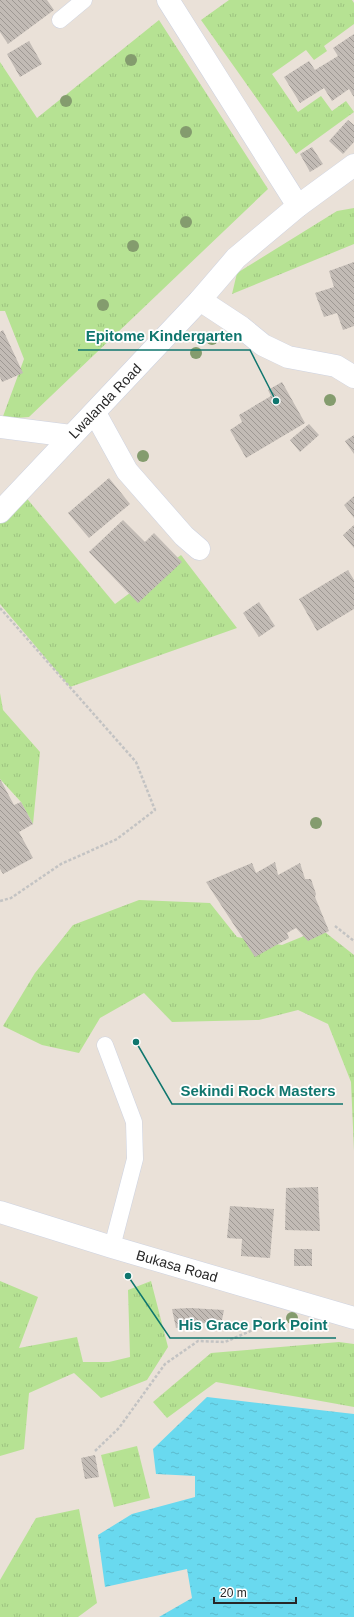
<svg xmlns="http://www.w3.org/2000/svg" width="354" height="1617" font-family="Arial,sans-serif">
	<defs>
		<pattern id="grass-tufts" width="24" height="20" patternUnits="userSpaceOnUse"><rect width="24" height="20" fill="#b6e293"/><path d="M3 7l-1-3M5 7V3M7 7l1-3M15 17l-1-3M17 17v-4M19 17l1-3" fill="none" stroke="#9cc27f"/></pattern>
		<pattern id="water-ripples" width="26" height="14" patternUnits="userSpaceOnUse"><rect width="26" height="14" fill="#69d9ef"/><path d="M2 4q2-2 4 0t4 0M15 11q2-2 4 0t4 0" fill="none" stroke="#5bbacd"/></pattern>
		<pattern id="building-back-hatch" width="6" height="6" patternUnits="userSpaceOnUse"><rect width="6" height="6" fill="#c2bbb5"/><path d="M-1 5l2 2M0 0l6 6M5-1l2 2" fill="none" stroke="#9e9893"/></pattern>
	</defs>
	<rect width="100%" height="100%" fill="#eae1d8"/>
	<path fill="url(#grass-tufts)" d="M 229,0 L 352,0 L 354,3 L 354,24 L 324,46 L 327,51 L 314,60 L 306,50 L 272,74 L 298,112 L 321,96 L 332,111 L 346,101 L 354,112 L 296,154 L 201,20 Z
		M 159,20 L 268,189 L 29,417 L 2,419 L 24,359 L 5,311 L 0,311 L 0,62 L 37,118 Z
		M 354,208 L 354,244 L 232,294 L 237,273 L 337,211 Z
		M 19,489 L 115,604 L 181,555 L 237,628 L 70,687 L 0,604 L 0,506 Z
		M 0,693 L 3,710 L 40,752 L 33,824 L 21,802 L 0,779 Z
		M 139,900 L 210,903 L 237,937 L 282,945 L 321,929 L 354,955 L 354,1151 L 351,1082 L 328,1024 L 298,1010 L 259,1020 L 172,1022 L 144,993 L 100,1018 L 79,1053 L 42,1045 L 3,1026 L 35,973 L 73,925 Z
		M 0,1281 L 38,1297 L 19,1348 L 77,1337 L 83,1362 L 109,1362 L 130,1357 L 128,1290 L 151,1281 L 168,1347 L 147,1380 L 101,1398 L 74,1373 L 29,1393 L 24,1449 L 0,1456 Z
		M 339,1342 L 354,1344 L 354,1407 L 216,1382 L 167,1418 L 153,1402 L 211,1353 Z
		M 137,1446 L 150,1498 L 114,1507 L 101,1455 Z
		M 79,1509 L 97,1603 L 78,1617 L 0,1617 L 0,1580 L 36,1518 Z"/>
	<path fill="url(#water-ripples)" d="M 207,1397 L 354,1414 L 354,1617 L 159,1617 L 192,1598 L 187,1569 L 105,1587 L 98,1535 L 132,1514 L 195,1497 L 195,1476 L 156,1474 L 153,1449 Z"/>
	<path fill="url(#building-back-hatch)" d="M 0,0 L 47,0 L 54,10 L 8,44 L 0,32 Z
		M 354,34 L 354,97 L 349,89 L 332,101 L 324,88 L 300,103 L 284,77 L 309,61 L 315,70 L 338,56 L 333,48 Z
		M 29,41 L 42,64 L 20,77 L 7,54 Z
		M 348,120 L 354,125 L 354,142 L 343,154 L 329,141 Z
		M 312,147 L 323,164 L 310,172 L 300,154 Z
		M 354,262 L 354,326 L 343,330 L 337,313 L 324,317 L 315,293 L 334,287 L 329,271 Z
		M 3,330 L 23,373 L 2,382 L 0,377 L 0,332 Z
		M 282,382 L 305,423 L 246,458 L 230,430 L 242,422 L 239,415 L 271,396 L 268,390 Z
		M 309,424 L 319,435 L 300,452 L 290,440 Z
		M 354,435 L 354,454 L 345,441 Z
		M 109,478 L 130,504 L 89,538 L 68,513 Z
		M 354,496 L 354,518 L 344,505 Z
		M 123,520 L 145,542 L 154,533 L 182,562 L 138,603 L 89,552 Z
		M 354,525 L 354,548 L 343,535 Z
		M 348,570 L 354,580 L 354,609 L 317,631 L 299,599 Z
		M 259,602 L 275,626 L 259,637 L 243,613 Z
		M 0,779 L 14,805 L 21,802 L 33,824 L 19,832 L 33,858 L 3,874 L 0,869 Z
		M 275,862 L 278,875 L 300,863 L 305,879 L 311,879 L 316,894 L 315,897 L 329,931 L 308,941 L 296,928 L 287,933 L 289,938 L 255,957 L 206,882 L 252,863 L 256,873 Z
		M 318,1187 L 320,1231 L 285,1230 L 286,1188 Z
		M 230,1206 L 274,1209 L 270,1258 L 241,1256 L 242,1239 L 227,1238 Z
		M 294,1249 L 312,1249 L 312,1266 L 294,1266 Z
		M 190,1308 L 224,1310 L 222,1320 L 176,1328 L 172,1309 Z
		M 95,1455 L 99,1477 L 85,1479 L 81,1458 Z"/>
	<g fill="none" stroke-linecap="round" stroke-linejoin="round">
		<defs>
			<path id="lane" d="M 60,20 L 84,0
				M 105,1045 L 134,1122 L 135,1159 L 112,1247"/>
			<path id="street" d="M 168,0 L 298,206
				M 200,300 L 241,327 L 263,345 L 288,357 L 336,366 L 354,377
				M 95,413 L 127,471 L 184,536 L 199,549
				M 0,427 L 71,436"/>
			<path id="secondary" d="M 0,512 L 200,300 L 236,258 L 298,206 L 354,165
				M 0,1212 L 112,1247 L 354,1318"/>
		</defs>
		<use href="#lane" stroke="#ced3e1" stroke-width="17"/>
		<use href="#street" stroke="#ced3e1" stroke-width="23"/>
		<use href="#secondary" stroke="#ced3e1" stroke-width="23"/>
		<path stroke="#c3c3c3" stroke-width="2.5" stroke-dasharray="3 2" stroke-linecap="butt" d="M 0,608 L 136,762 L 155,810 L 117,839 L 61,864 L 11,898 L 0,901
			M 335,926 L 354,941
			M 95,1451 L 119,1428 L 165,1364 L 198,1341 L 225,1342 L 255,1329 L 261,1317"/>
		<use href="#lane" stroke="#fff" stroke-width="16"/>
		<use href="#street" stroke="#fff" stroke-width="22"/>
		<use href="#secondary" stroke="#fff" stroke-width="22"/>
	</g>
	<g fill="#849c6e">
		<circle cx="131" cy="60" r="6"/>
		<circle cx="66" cy="101" r="6"/>
		<circle cx="186" cy="132" r="6"/>
		<circle cx="186" cy="222" r="6"/>
		<circle cx="133" cy="246" r="6"/>
		<circle cx="103" cy="305" r="6"/>
		<circle cx="212" cy="339" r="6"/>
		<circle cx="196" cy="353" r="6"/>
		<circle cx="330" cy="400" r="6"/>
		<circle cx="143" cy="456" r="6"/>
		<circle cx="316" cy="823" r="6"/>
		<circle cx="292" cy="1318" r="6"/>
	</g>
	<g text-anchor="middle" dominant-baseline="central" stroke-width="3.5" stroke-linejoin="round" paint-order="stroke">
		<g font-size="14" fill="#272727" stroke="#fff">
			<text transform="translate(105 401) rotate(-46)">Lwalanda Road</text>
			<text transform="translate(177 1266) rotate(16)">Bukasa Road</text>
		</g>
	</g>
	<path fill="none" stroke="#0f766e" stroke-width="1.5" d="M276 401L250 350H78M136 1042L172 1104H343M128 1276L170 1338H336"/>
	<g fill="#0f766e" stroke="#fff" stroke-width="1.5">
		<circle cx="276" cy="401" r="4"/>
		<circle cx="136" cy="1042" r="4"/>
		<circle cx="128" cy="1276" r="4"/>
	</g>
	<g font-size="15" text-anchor="middle" font-weight="bold" fill="#0f766e" stroke="#fff" stroke-width="3.5" stroke-linejoin="round" paint-order="stroke">
		<text x="164" y="341">Epitome Kindergarten</text>
		<text x="258" y="1096">Sekindi Rock Masters</text>
		<text x="253" y="1330">His Grace Pork Point</text>
	</g>
	<path d="M214 1597v6h82v-6" fill="none" stroke="#272727" stroke-width="2"/>
	<text x="220" y="1597" font-size="12" fill="#272727" stroke="#ffffff" stroke-width="3" paint-order="stroke">20 m</text>
</svg>
